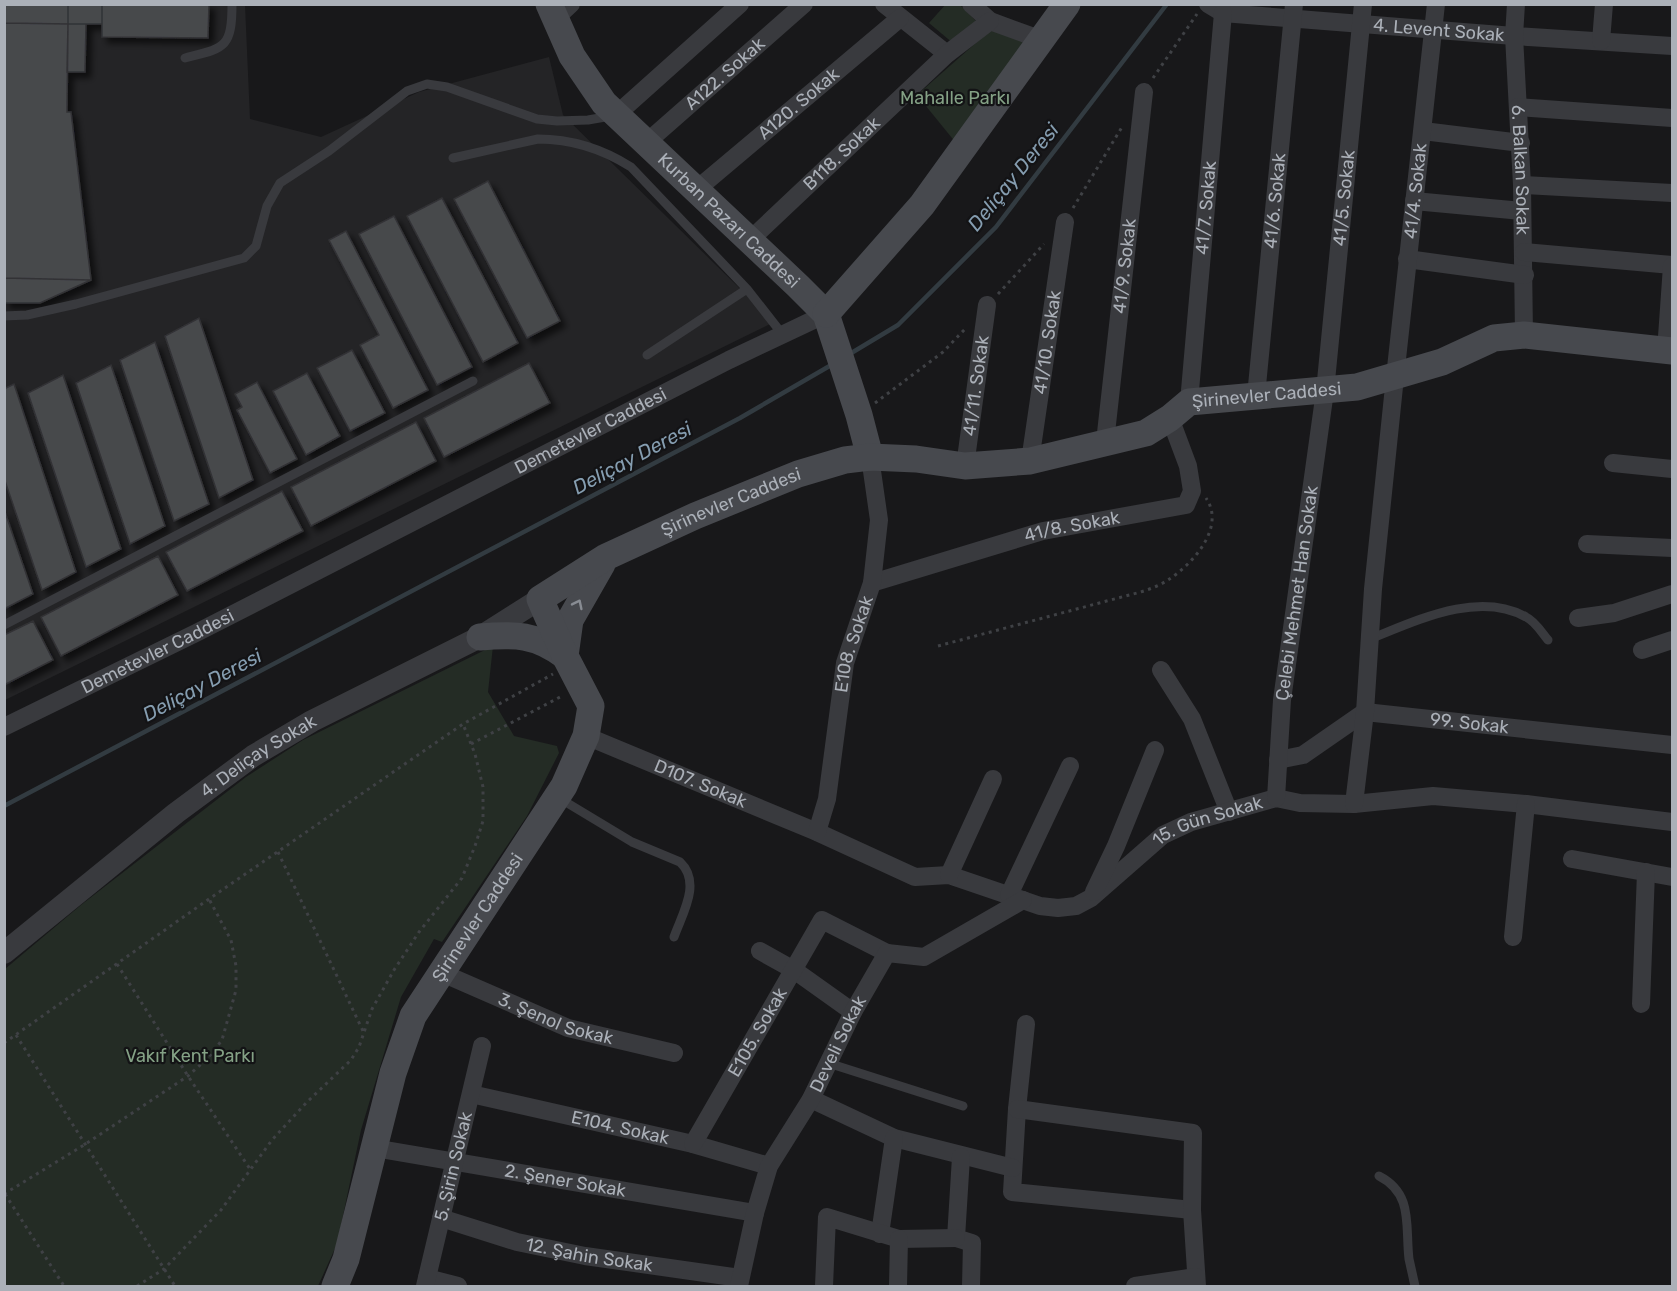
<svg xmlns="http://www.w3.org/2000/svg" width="1677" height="1291" font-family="Rubik,sans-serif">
	<defs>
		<filter id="shadow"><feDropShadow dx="5.5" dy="5.5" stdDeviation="3" flood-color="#0009"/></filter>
	</defs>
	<rect width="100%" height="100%" fill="#18181a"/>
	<path fill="#242426" d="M 5,5 L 245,5 L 250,119 L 321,137 L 419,92 L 549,57 L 563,115 L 774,322 L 5,700 Z"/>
	<path fill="#242c25" d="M 946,4 L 960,5 L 976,21 L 954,44 L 929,23 Z
		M 995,26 L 1029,42 L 956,143 L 917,95 Z
		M 493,646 L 488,692 L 514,736 L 557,746 L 559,753 L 527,816 L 442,942 L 434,939 L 401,997 L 361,1130 L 337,1244 L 318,1286 L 5,1286 L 5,969 L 81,905 L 246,777 L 303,740 Z"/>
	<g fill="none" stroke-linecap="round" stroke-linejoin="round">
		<path stroke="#323b41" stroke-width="4.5" d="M 848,355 L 898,325 L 996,227 L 1167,4
			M 4,806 L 740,418 L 833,364"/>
	</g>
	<path fill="#47484c" stroke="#323235" stroke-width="1.5" filter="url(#shadow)" d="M 4,4 L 68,4 L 68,24 L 4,23 Z
		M 68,4 L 102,4 L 102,24 L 68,24 Z
		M 102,4 L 209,4 L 208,38 L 102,37 Z
		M 4,23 L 68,24 L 67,112 L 71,112 L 91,280 L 4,278 Z
		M 68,24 L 86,24 L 85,72 L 67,72 Z
		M 488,181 L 560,321 L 527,338 L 454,199 Z
		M 442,198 L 518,343 L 483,362 L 407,216 Z
		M 394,216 L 472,367 L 437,385 L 359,234 Z
		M 346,231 L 428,390 L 393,408 L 360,345 L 379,335 L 329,240 Z
		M 4,278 L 91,280 L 40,303 L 4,303 Z
		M 199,318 L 253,480 L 219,498 L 165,336 Z
		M 155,342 L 209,504 L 174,521 L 120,360 Z
		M 352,350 L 385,413 L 350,431 L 317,368 Z
		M 529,363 L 550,403 L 444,457 L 424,418 Z
		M 111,365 L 165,526 L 130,544 L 76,383 Z
		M 307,373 L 340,436 L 306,455 L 273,391 Z
		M 63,375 L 121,549 L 86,567 L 28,393 Z
		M 257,382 L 297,459 L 270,473 L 237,410 L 242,407 L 235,394 Z
		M 14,384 L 76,572 L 42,590 L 4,478 L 4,389 Z
		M 416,422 L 436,461 L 311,526 L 291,487 Z
		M 282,491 L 303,531 L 187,591 L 166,552 Z
		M 4,509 L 33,594 L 4,609 Z
		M 158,556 L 178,595 L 61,656 L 41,617 Z
		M 33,621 L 53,660 L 4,685 L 4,635 Z"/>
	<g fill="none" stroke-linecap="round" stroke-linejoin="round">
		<path stroke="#3f4145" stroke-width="3" stroke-dasharray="3 4.5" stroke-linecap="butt" d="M 1153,78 L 1197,14
			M 1073,208 L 1122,127
			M 998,294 L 1044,244
			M 875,403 L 943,352 L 967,327
			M 938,646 L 1133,594 C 1145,591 1157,587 1168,580 C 1193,564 1226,527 1206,498
			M 471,744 L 562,696
			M 278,852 L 363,1031
			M 117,964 L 188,1076 L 250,1169
			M 16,1035 L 175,1286
			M 4,1043 L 209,899 L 463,724 L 553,674
			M 4,1194 L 84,1145 L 188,1076 L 208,1058 L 222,1040 L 236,990 L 236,966 L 231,940 L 209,899
			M 5,1194 L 64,1286
			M 137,1286 L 164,1269 L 221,1210 L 272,1140 L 306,1103 L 351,1060 L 359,1047 L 372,1009 L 394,970 L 419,932 L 462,878 L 475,846 L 483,821 L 483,787 L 475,754 L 463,724"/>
		<path stroke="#393a3e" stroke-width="9" d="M 185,58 C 224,48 232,49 232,4
			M 453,158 L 538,139 C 572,139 601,148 631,167 L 747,289 L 783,335
			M 4,316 L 27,315 L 76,304 L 244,258 L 256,246 L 267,206 L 280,183 L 329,151 L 407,91 L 427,84 L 447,87 L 537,119 L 557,121 L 588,120 L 611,116
			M 647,355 L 747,289
			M 4,625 L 473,381
			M 1370,639 C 1416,621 1478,590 1526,617 C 1535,621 1542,633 1548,640
			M 559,798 L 632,842 L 680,862 C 702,883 682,914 674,937
			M 828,1063 L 963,1106
			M 1379,1176 C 1414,1194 1405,1226 1409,1259 C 1411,1268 1413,1277 1415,1286"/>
		<g stroke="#393a3e" stroke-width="18">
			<path d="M 884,4 L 947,54"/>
			<path d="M 971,4 L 990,21 L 1042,40"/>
			<path id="s1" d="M 1208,4 L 1223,13 L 1514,36 L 1672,46"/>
			<path id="s2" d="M 1516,4 L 1514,36 L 1522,185 L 1524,335"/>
			<path d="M 556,18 L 571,4"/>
			<path d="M 1601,41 L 1604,4"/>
			<path d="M 1518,107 L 1672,118"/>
			<path d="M 616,115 L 740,4"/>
			<path d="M 1423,131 L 1521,143"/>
			<path id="s3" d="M 646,143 L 804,4"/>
			<path d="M 1522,185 L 1672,193"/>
			<path id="s4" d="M 696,190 L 900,18"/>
			<path d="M 1414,201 L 1522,211"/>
			<path id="s5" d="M 750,240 L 947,54 L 990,21"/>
			<path d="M 1524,252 L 1672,265"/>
			<path d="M 1407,259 L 1525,275"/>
			<path d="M 1666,351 L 1672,266"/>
			<path id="s6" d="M 1256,396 L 1294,4"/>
			<path id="s7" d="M 1189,402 L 1223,13"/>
			<path id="s8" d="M 1105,442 L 1144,92"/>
			<path id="s9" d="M 1030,461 L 1065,222"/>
			<path d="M 1613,463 L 1672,469"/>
			<path id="s10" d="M 965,466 L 987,305"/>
			<path d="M 1587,544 L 1672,548"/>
			<path id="s11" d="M 872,583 L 1043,531 L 1186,505 L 1192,491 L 1188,466 L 1170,418"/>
			<path d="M 1578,618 L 1614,613 L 1672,594"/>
			<path d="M 1642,650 L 1672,640"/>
			<path d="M 1161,670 L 1192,719 L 1229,812"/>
			<path id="s12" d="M 4,727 L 196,633 L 729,360 L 826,314"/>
			<path id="s13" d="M 586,736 L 817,832 L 915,877 L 949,875 L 1040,906 L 1058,908 L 1076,906 L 1091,898 L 1163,835 L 1191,822 L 1276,798 L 1300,803 L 1354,804 L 1433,796 L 1526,804 L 1672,822"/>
			<path id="s14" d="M 1278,760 L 1303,755 L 1365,712 L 1672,745"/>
			<path id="s15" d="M 1276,798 L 1282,700 L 1325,391 L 1363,4"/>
			<path id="s16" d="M 1354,804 L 1365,712 L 1373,589 L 1395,377 L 1436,4"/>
			<path id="s17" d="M 817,832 L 827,799 L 845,663 L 872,583 L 879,520 L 870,457"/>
			<path d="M 1572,859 L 1672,877"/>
			<path d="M 949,875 L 993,779"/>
			<path d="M 1094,892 L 1116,846 L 1155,750"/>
			<path d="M 1009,895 L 1070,766"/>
			<path d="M 1513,937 L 1526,804"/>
			<path d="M 760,951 L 794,970 L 853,1012"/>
			<path id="s18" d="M 442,973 L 568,1028 L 674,1053"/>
			<path d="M 1641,1004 L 1646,872"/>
			<path d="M 1026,1024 L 1017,1109 L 1012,1192 L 1192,1210"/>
			<path id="s19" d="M 471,1094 L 693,1144 L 769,1166"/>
			<path d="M 811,1099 L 894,1138 L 1013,1168"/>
			<path d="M 1017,1109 L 1193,1133 L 1192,1210 L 1197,1286"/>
			<path id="s20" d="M 693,1144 L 822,920 L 887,953"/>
			<path id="s21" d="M 374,1148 L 755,1213"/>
			<path d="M 961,1157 L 956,1238 L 972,1243 L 971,1286"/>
			<path id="s22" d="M 441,1218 L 517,1242 L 585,1256 L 740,1278"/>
			<path d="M 880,1234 L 894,1138"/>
			<path d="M 427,1278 L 458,1286"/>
			<path id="s23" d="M 425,1286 L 482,1046"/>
			<path id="s24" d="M 739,1286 L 755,1213 L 769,1166 L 811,1099 L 853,1012 L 887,953 L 924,957 L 1023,900"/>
			<path d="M 824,1286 L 827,1217 L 899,1239 L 956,1238"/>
			<path d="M 898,1286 L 899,1239"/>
			<path d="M 1135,1286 L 1196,1277"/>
		</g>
		<path stroke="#393a3e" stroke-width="22" id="s25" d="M 4,953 L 176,813 L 253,756 L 312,721 L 480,637 L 540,599"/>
		<g stroke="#47494e" stroke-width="27">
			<path id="s26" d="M 549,4 L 572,56 L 604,103 L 798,286 L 826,314 L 859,415 L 870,457"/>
			<path d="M 826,314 L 922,205 L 1067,4"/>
			<path d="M 480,637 C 515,634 536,634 565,656"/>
			<path d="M 565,656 L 570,620 L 602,564"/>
			<path id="s27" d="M 335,1286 L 346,1259 L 393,1073 L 413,1016 L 564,786 L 586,736 L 591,706 L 565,656 L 540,599 L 606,557 L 695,516 L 798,474 L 845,460 L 870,457 L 916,459 L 965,466 L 1030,461 L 1146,433 L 1170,418 L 1189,402 L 1357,387 L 1442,362 L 1494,338 L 1524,335 L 1672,351"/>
		</g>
	</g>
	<defs><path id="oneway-chevron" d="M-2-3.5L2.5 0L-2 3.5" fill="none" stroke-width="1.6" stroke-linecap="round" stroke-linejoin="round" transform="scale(1.5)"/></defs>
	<use stroke="#888c93" href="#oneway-chevron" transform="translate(578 604) rotate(-64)"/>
	<g text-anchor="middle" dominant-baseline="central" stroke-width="4.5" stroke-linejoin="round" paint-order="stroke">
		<g font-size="18" fill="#abb0b8" stroke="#131315">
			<text stroke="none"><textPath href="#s1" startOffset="234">4. Levent Sokak</textPath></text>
			<text stroke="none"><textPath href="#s3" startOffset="105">A122. Sokak</textPath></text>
			<text stroke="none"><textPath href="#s4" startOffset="134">A120. Sokak</textPath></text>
			<text stroke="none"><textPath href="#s5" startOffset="126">B118. Sokak</textPath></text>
			<text stroke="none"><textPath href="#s2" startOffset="166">6. Balkan Sokak</textPath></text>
			<text stroke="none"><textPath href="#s16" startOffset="616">41/4. Sokak</textPath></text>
			<text stroke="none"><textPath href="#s15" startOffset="604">41/5. Sokak</textPath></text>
			<text stroke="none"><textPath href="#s6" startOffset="196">41/6. Sokak</textPath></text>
			<text stroke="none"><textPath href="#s7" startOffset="195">41/7. Sokak</textPath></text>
			<text stroke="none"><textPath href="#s26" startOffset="285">Kurban Pazarı Caddesi</textPath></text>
			<text stroke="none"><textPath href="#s8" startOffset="177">41/9. Sokak</textPath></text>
			<text stroke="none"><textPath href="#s9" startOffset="120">41/10. Sokak</textPath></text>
			<text stroke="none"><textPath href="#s10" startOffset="81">41/11. Sokak</textPath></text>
			<text stroke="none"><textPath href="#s27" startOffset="1533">Şirinevler Caddesi</textPath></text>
			<text stroke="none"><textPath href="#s12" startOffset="657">Demetevler Caddesi</textPath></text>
			<text stroke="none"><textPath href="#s27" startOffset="975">Şirinevler Caddesi</textPath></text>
			<text stroke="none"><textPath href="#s11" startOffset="208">41/8. Sokak</textPath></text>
			<text stroke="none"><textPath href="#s15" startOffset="206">Çelebi Mehmet Han Sokak</textPath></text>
			<text stroke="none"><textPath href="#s17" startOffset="192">E108. Sokak</textPath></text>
			<text stroke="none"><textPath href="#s12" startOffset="171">Demetevler Caddesi</textPath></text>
			<text stroke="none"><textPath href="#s14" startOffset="206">99. Sokak</textPath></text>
			<text stroke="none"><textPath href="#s25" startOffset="322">4. Deliçay Sokak</textPath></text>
			<text stroke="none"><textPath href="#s13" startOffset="124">D107. Sokak</textPath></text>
			<text stroke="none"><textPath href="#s13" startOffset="684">15. Gün Sokak</textPath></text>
			<text stroke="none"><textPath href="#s27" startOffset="399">Şirinevler Caddesi</textPath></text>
			<text stroke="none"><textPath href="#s18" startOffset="123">3. Şenol Sokak</textPath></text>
			<text stroke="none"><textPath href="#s20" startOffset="129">E105. Sokak</textPath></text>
			<text stroke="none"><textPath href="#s24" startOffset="264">Develi Sokak</textPath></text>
			<text stroke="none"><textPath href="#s19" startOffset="153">E104. Sokak</textPath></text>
			<text stroke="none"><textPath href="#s23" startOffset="123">5. Şirin Sokak</textPath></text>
			<text stroke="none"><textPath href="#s21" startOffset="194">2. Şener Sokak</textPath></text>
			<text stroke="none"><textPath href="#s22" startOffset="153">12. Şahin Sokak</textPath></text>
		</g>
		<g font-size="18" fill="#84a185" stroke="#131315">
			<text x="955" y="98">Mahalle Parkı</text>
			<text x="190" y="1056">Vakıf Kent Parkı</text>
		</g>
		<g font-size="20" font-style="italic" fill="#859db0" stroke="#131315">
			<text transform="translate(1013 177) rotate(-51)">Deliçay Deresi</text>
			<text transform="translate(632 458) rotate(-28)">Deliçay Deresi</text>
			<text transform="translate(202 685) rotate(-28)">Deliçay Deresi</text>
		</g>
	</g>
	<rect width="1677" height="1291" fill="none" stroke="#abb0b8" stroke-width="12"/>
</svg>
